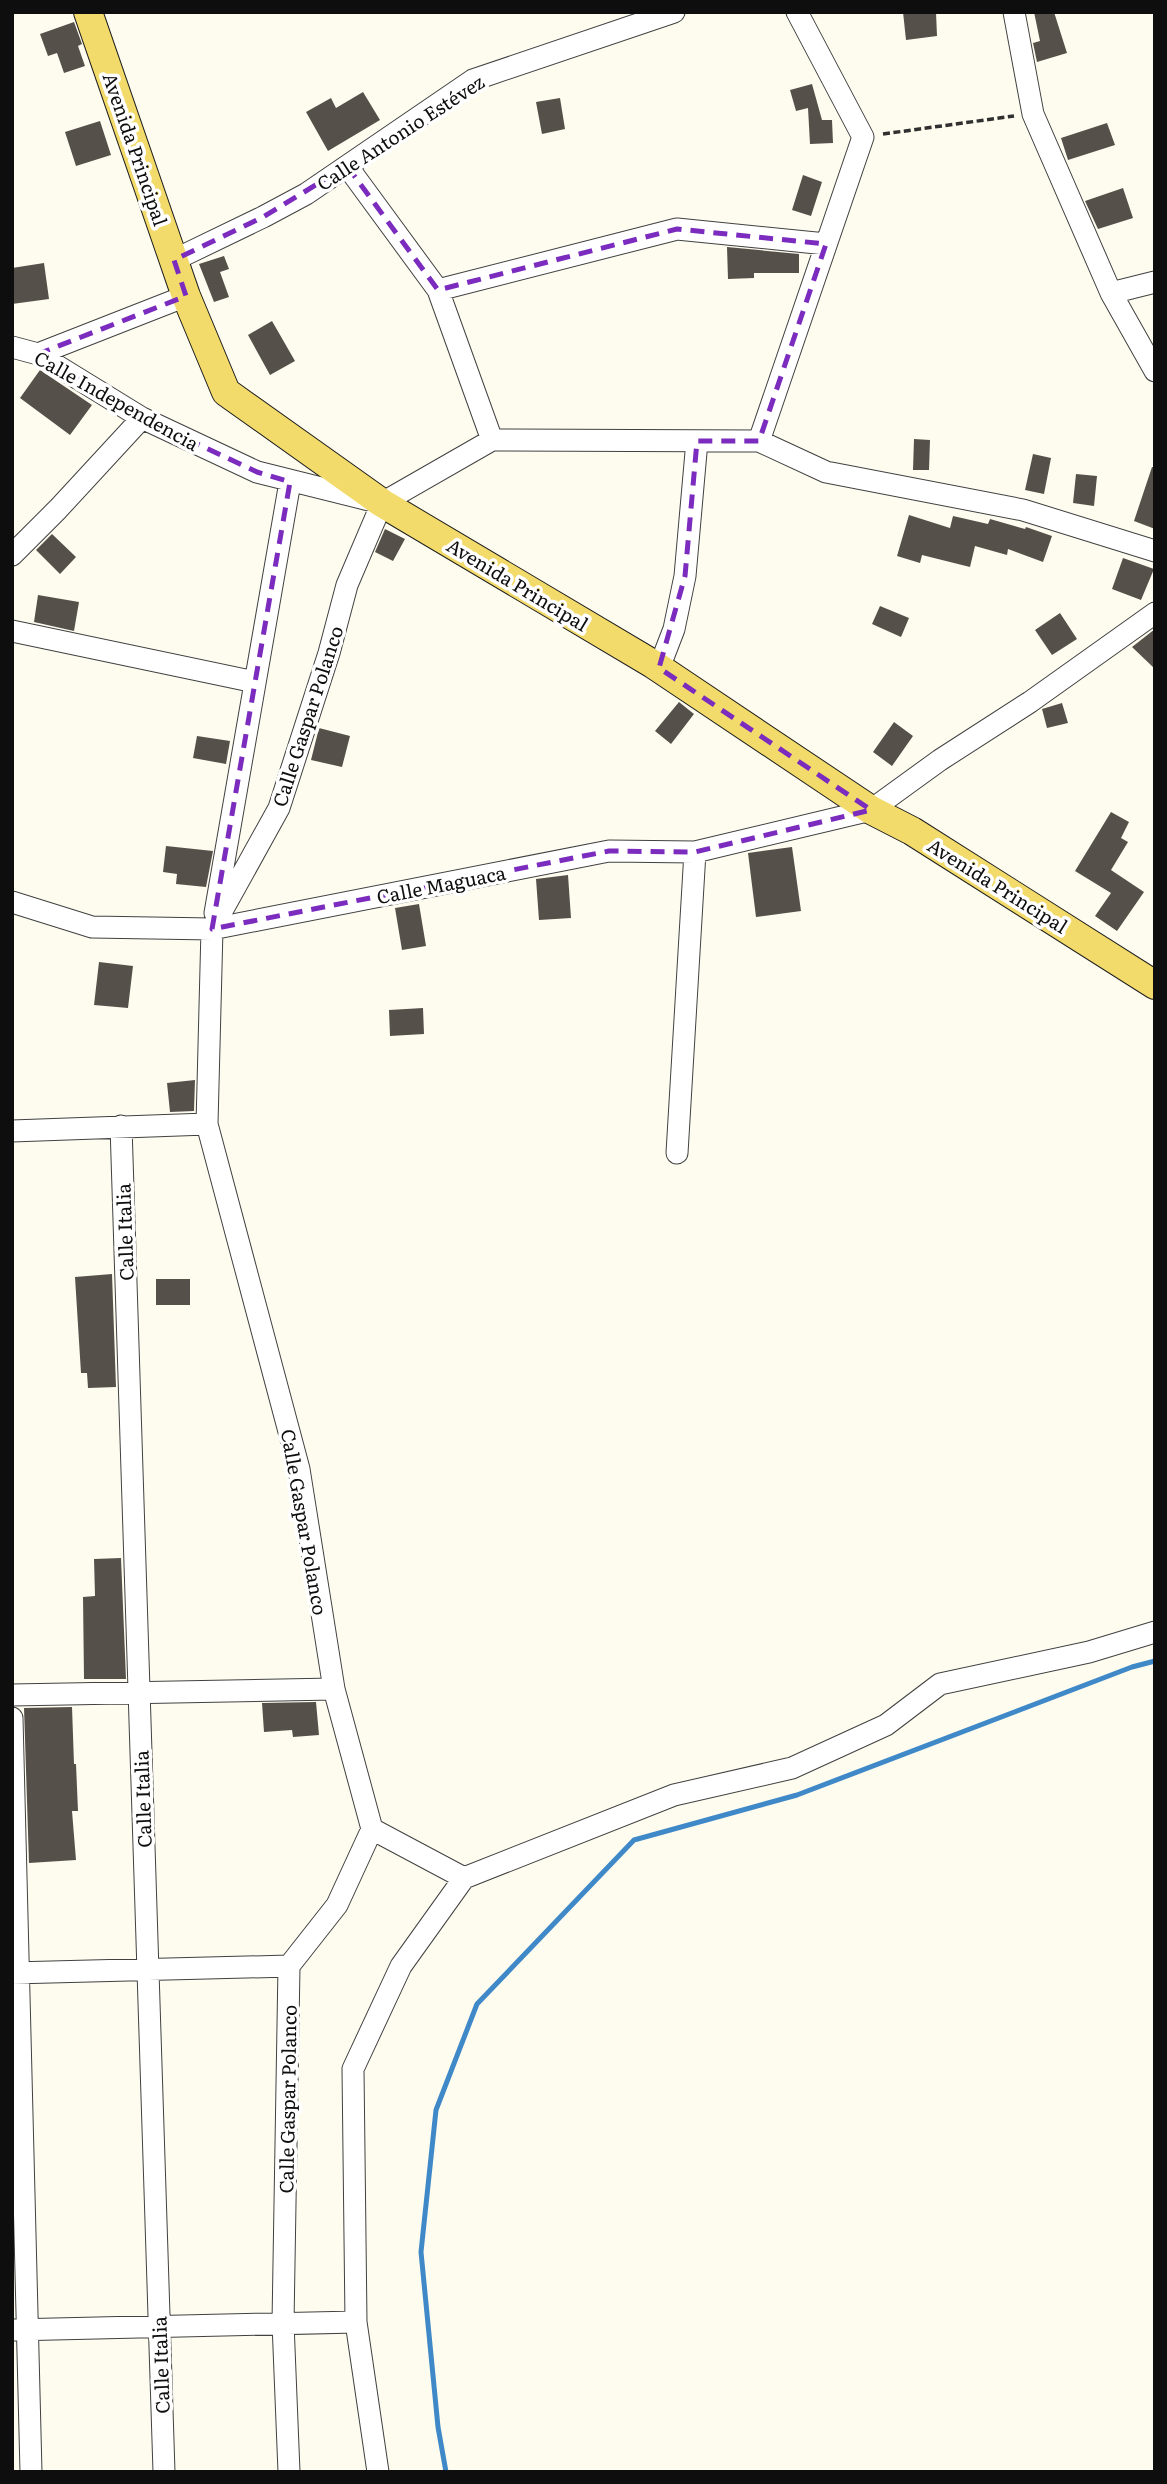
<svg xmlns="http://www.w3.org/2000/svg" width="1167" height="2484" font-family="Literata,serif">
	<rect width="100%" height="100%" fill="#fefcef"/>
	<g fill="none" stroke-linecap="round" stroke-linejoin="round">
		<path stroke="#4089c8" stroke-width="5" d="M 446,2472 L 438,2427 L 421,2252 L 436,2110 L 477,2004 L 634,1840 L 797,1795 L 1132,1667 L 1155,1661"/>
	</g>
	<path fill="#56504b" d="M 903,12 L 936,12 L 937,36 L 906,40 Z
		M 1034,12 L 1054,12 L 1067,53 L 1037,62 L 1033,43 L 1040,41 Z
		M 74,22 L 82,44 L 78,46 L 85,66 L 64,73 L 57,53 L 48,56 L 40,34 Z
		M 812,84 L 822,120 L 832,120 L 833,143 L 810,144 L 808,108 L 796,111 L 790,90 Z
		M 363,92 L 380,120 L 328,151 L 306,112 L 331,98 L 336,108 Z
		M 560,98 L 565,129 L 542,134 L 536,102 Z
		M 100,121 L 111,155 L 76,166 L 65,132 Z
		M 1107,123 L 1115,145 L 1068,160 L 1061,138 Z
		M 803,175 L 822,182 L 811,216 L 792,210 Z
		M 1123,188 L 1133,218 L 1098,229 L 1085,201 Z
		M 727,247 L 799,254 L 799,273 L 754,273 L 754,278 L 728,279 Z
		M 224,256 L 229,269 L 220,272 L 229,297 L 214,302 L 199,264 Z
		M 44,263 L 49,299 L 12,304 L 12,268 Z
		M 272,321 L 295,361 L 270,375 L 248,335 Z
		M 40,370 L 92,405 L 70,435 L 20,398 Z
		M 914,439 L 930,440 L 929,470 L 913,470 Z
		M 1033,454 L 1051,458 L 1044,494 L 1025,490 Z
		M 1152,467 L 1155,467 L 1155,529 L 1134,521 Z
		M 1076,474 L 1097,476 L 1094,506 L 1073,503 Z
		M 909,515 L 950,528 L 953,516 L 988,524 L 990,519 L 1025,529 L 1026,527 L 1052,536 L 1043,562 L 1008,549 L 1007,555 L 975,546 L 970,567 L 922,555 L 920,563 L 897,556 Z
		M 385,529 L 405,539 L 393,561 L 375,552 Z
		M 52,534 L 76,557 L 60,574 L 36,550 Z
		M 1123,558 L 1154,569 L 1141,600 L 1112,589 Z
		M 38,595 L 79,602 L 74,631 L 34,622 Z
		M 880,606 L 909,618 L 901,637 L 872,624 Z
		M 1060,613 L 1077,639 L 1052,655 L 1035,630 Z
		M 1155,629 L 1155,669 L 1132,647 Z
		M 679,702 L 694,714 L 671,744 L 655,731 Z
		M 1062,703 L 1068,723 L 1047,728 L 1042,709 Z
		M 894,722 L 913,736 L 892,766 L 873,752 Z
		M 319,728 L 350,736 L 342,767 L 311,760 Z
		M 197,736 L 230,741 L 226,764 L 193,758 Z
		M 1111,812 L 1129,822 L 1121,838 L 1128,842 L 1111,870 L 1144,892 L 1117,931 L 1095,916 L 1111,893 L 1075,871 Z
		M 166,846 L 213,851 L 206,887 L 176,884 L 177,874 L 163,872 Z
		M 792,847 L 801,911 L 756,917 L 748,853 Z
		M 568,875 L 571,918 L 539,920 L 536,879 Z
		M 419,904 L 426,946 L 402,950 L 395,908 Z
		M 99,962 L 133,966 L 128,1008 L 94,1005 Z
		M 423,1008 L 424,1034 L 390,1036 L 389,1010 Z
		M 195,1080 L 194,1111 L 170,1112 L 167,1083 Z
		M 112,1274 L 116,1387 L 88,1388 L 87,1373 L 81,1373 L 75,1277 Z
		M 156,1279 L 190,1279 L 190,1305 L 156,1305 Z
		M 121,1558 L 126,1679 L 84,1679 L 83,1597 L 95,1596 L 94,1559 Z
		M 316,1702 L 319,1735 L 293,1737 L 292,1730 L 264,1732 L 262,1703 Z
		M 72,1707 L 74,1764 L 76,1764 L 78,1811 L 72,1811 L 76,1860 L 29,1863 L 24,1708 Z"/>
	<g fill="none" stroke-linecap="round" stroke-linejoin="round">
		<defs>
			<path id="minor" d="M 1014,12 L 1033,114 L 1111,293 L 1155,371
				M 347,166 L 438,290 L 492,440
				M 174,260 L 263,217 L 306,194 L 473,80 L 674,12
				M 438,290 L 677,229 L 826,244
				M 1111,293 L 1155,282
				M 12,347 L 38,354 L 142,418 L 257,472 L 373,501
				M 38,354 L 186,296
				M 759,441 L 863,137 L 797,12
				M 382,503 L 492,440 L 759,441 L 826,472 L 1023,510 L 1155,551
				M 12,555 L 58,509 L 142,418
				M 12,631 L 255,682
				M 659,668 L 674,629 L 685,576 L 697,441
				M 12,902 L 92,927 L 212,929 L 609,851 L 695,852 L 871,810 L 940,760 L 1030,702 L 1155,613
				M 215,913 L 290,482
				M 121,1126 L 164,2472
				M 12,1131 L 207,1124
				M 677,1153 L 695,852
				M 12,1695 L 334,1689
				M 12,1718 L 31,2472
				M 372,1829 L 464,1878
				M 12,1973 L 289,1966
				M 12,2330 L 356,2322
				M 289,2472 L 283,2323 L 289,1966 L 337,1905 L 372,1829 L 334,1689 L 299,1469 L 207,1124 L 212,929 L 279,808 L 329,653 L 347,585 L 382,503
				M 378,2472 L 356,2322 L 353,2069 L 401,1966 L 464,1878 L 674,1795 L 792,1768 L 886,1725 L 940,1684 L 1089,1652 L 1155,1632"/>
			<path id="major" d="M 88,12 L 186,296 L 226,392 L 382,503 L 653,664 L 871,810 L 912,831 L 1155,985"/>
		</defs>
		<use href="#minor" stroke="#414141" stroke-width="23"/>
		<use href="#major" stroke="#1f1f1f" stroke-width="30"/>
		<path stroke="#303030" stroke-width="3.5" stroke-dasharray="7 3.5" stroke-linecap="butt" d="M 883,134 L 1014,116"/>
		<use href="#minor" stroke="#fff" stroke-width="21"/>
		<use href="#major" stroke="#f3db6b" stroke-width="28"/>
	</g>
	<path fill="none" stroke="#7b2cbf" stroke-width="5" stroke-dasharray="14 9" stroke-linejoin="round" d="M 347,166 L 438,290 L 677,229 L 826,244 L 759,441 L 697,441 L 685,576 L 659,668 L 871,810 L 695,852 L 609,851 L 212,929 L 290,482 L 257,472 L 142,418 L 38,354 L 186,296 L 174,260 L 263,217 Z"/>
	<g text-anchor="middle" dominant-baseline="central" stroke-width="7" stroke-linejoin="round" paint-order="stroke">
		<g font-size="19" fill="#0e0e0e" stroke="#fff">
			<text transform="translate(400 132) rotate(-33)">Calle Antonio Estévez</text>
			<text transform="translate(136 149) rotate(71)">Avenida Principal</text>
			<text transform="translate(117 400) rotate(29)">Calle Independencia</text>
			<text transform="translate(518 584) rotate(31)">Avenida Principal</text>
			<text transform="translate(307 716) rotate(-72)">Calle Gaspar Polanco</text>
			<text transform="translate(441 884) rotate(-11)">Calle Maguaca</text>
			<text transform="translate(998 885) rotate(32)">Avenida Principal</text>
			<text transform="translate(124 1232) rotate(-92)">Calle Italia</text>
			<text transform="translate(305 1522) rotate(80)">Calle Gaspar Polanco</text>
			<text transform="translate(142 1799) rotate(-92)">Calle Italia</text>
			<text transform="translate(287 2099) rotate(-89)">Calle Gaspar Polanco</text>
			<text transform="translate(160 2365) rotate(-92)">Calle Italia</text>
		</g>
	</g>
	<rect width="1167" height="2484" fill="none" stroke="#0e0e0e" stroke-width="28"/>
</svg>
